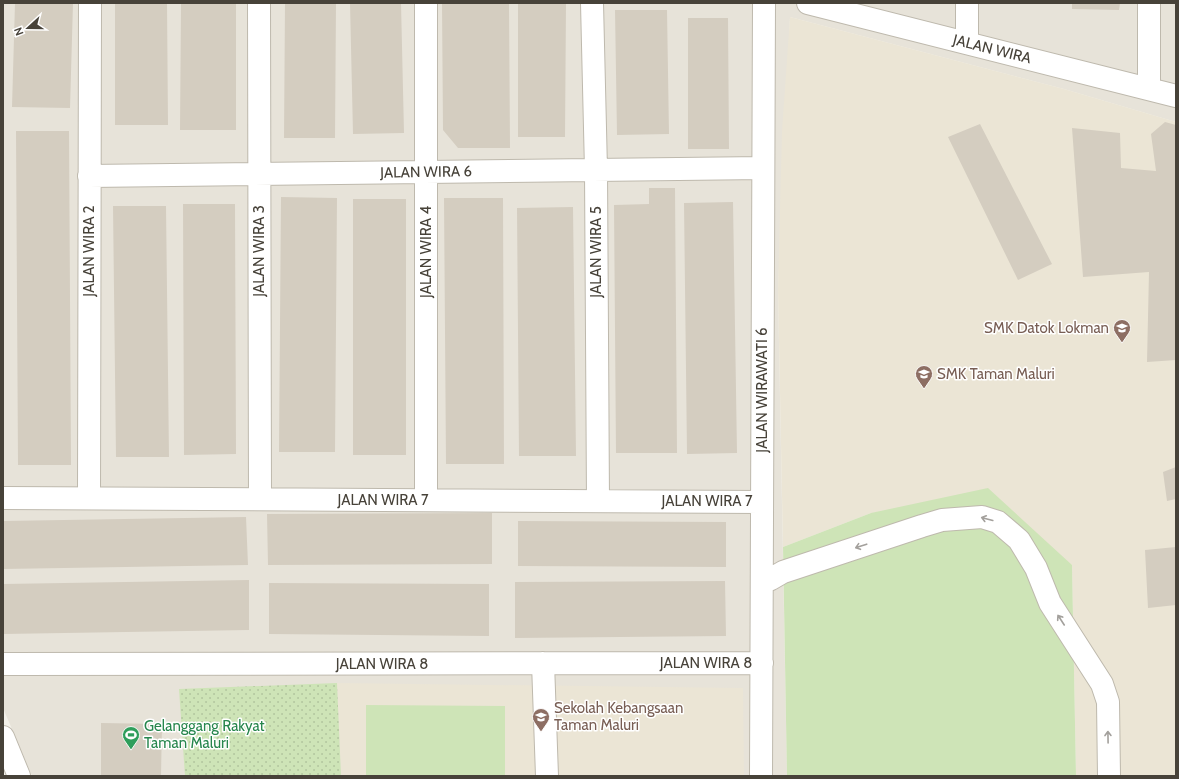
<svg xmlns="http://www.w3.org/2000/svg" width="1179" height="779" font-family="Cabin,sans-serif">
	<defs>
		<pattern id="park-dots" width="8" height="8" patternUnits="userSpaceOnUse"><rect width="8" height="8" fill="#cee4b7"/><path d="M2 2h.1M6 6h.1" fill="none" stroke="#b2c59e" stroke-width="1.8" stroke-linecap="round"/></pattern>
	</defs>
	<rect width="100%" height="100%" fill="#f3f1ea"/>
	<path fill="#e7e3d9" d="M 3,3 L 1176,3 L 1176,122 L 1064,89 L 790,17 L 778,289 L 787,776 L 32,776 L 3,708 Z"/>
	<path fill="#ebe5d5" d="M 790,17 L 1064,89 L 1176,122 L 1176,776 L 1076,776 L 1072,565 L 871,513 L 783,547 L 778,289 L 782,131 Z
		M 337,683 L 743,688 L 744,776 L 341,776 Z"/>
	<path fill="#cee4b7" d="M 988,488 L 1072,565 L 1076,776 L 787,776 L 783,547 L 871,513 Z
		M 366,705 L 505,706 L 505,776 L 366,776 Z"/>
	<path fill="url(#park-dots)" d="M 337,683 L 341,776 L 185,776 L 179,689 Z"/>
	<path fill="#d4cdc0" d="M 15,3 L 73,3 L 70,108 L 12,107 Z
		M 115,3 L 167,3 L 168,125 L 115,125 Z
		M 181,3 L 236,3 L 236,130 L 180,130 Z
		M 285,3 L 336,3 L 335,138 L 284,138 Z
		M 350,3 L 401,3 L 404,133 L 353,134 Z
		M 442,3 L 509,3 L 510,148 L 458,148 L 443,130 Z
		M 518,3 L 566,3 L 565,137 L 518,137 Z
		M 1072,3 L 1120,3 L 1119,10 L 1072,9 Z
		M 615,10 L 667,10 L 669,134 L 617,135 Z
		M 688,18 L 728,18 L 729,149 L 688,149 Z
		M 1165,122 L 1176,125 L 1176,360 L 1147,362 L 1149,272 L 1083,277 L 1072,128 L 1120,133 L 1121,168 L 1156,171 L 1151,134 Z
		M 980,124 L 1052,264 L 1018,280 L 948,137 Z
		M 16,131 L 69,131 L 71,465 L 18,465 Z
		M 649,188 L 675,188 L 677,453 L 616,453 L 614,205 L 649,204 Z
		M 281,197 L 337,198 L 335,452 L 279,452 Z
		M 444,198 L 503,198 L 504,464 L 446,464 Z
		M 353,199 L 406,199 L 406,455 L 353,455 Z
		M 733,202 L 737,453 L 687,454 L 684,203 Z
		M 183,204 L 235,204 L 236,454 L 184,455 Z
		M 113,206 L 166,206 L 169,457 L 116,457 Z
		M 573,207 L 576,456 L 519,456 L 517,208 Z
		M 1176,467 L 1176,499 L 1167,501 L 1163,472 Z
		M 492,513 L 492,564 L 268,565 L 267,514 Z
		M 246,517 L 248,565 L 3,569 L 3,521 Z
		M 518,521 L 726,522 L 726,567 L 518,566 Z
		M 1176,547 L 1176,605 L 1148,608 L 1145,550 Z
		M 249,580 L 249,630 L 3,634 L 3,584 Z
		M 725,581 L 726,636 L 515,638 L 515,582 Z
		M 269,583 L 489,584 L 489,636 L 269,634 Z
		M 101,723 L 162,724 L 161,776 L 101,776 Z"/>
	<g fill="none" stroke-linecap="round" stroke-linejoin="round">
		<defs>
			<path id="minor" d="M 259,3 L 260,499
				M 592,3 L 596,170 L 598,501
				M 808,3 L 1176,96
				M 967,43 L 967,3
				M 1149,89 L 1149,3
				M 89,176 L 763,168
				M 3,498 L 762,502
				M 89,498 L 90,3
				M 426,500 L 426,3
				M 762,583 L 771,579 L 783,572 L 922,526 L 942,520 L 982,517 L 998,522 L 1019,540 L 1036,568 L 1050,603 L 1102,684 L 1108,702 L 1109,776
				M 543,663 L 547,776
				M 3,664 L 762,663
				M 3,737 L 19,776
				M 761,776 L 764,3"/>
		</defs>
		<use href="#minor" stroke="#beb9ad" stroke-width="24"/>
		<use href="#minor" stroke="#fff" stroke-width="22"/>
	</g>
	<defs><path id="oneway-shaft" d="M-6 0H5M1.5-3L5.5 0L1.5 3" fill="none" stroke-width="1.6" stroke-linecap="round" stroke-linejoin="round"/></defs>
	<g stroke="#a3a09c">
		<use href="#oneway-shaft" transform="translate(987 519) rotate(-165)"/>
		<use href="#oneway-shaft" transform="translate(861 546) rotate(162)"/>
		<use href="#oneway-shaft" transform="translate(1061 620) rotate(-123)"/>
		<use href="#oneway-shaft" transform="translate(1108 737) rotate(-91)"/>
	</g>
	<defs>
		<symbol id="school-pin" viewBox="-11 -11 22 30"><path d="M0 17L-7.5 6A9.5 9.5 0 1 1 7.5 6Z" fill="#8d6e63" stroke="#fff"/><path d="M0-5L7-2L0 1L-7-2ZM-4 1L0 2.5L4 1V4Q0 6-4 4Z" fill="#fff"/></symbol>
		<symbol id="stadium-pin" viewBox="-11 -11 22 30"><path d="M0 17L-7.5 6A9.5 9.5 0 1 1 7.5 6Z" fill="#2e9e5b" stroke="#fff"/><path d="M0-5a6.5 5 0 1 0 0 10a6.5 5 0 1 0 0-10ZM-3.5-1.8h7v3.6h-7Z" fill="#fff"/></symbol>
	</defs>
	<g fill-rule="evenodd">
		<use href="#school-pin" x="1112" y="318" width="20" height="27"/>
		<use href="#school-pin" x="914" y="364" width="20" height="27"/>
		<use href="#school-pin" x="531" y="707" width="20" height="27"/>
		<use href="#stadium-pin" x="121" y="725" width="20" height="27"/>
	</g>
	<g text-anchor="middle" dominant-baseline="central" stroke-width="3" stroke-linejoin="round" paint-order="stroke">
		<g font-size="15" fill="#474239" stroke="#fff">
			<text transform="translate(992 49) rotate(14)">JALAN WIRA</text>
			<text transform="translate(426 172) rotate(-1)">JALAN WIRA 6</text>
			<text transform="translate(89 251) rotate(-90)">JALAN WIRA 2</text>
			<text transform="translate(259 251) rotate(-90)">JALAN WIRA 3</text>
			<text transform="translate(426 252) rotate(-90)">JALAN WIRA 4</text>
			<text transform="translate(596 252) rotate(-90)">JALAN WIRA 5</text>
			<text transform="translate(762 390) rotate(-90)">JALAN WIRAWATI 6</text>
			<text x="383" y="500">JALAN WIRA 7</text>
			<text x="707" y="501">JALAN WIRA 7</text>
			<text x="706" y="663">JALAN WIRA 8</text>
			<text x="382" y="664">JALAN WIRA 8</text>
		</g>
		<g font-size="15" fill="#785e54" stroke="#fff" text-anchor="start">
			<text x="1109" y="328" text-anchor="end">SMK Datok Lokman</text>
			<text x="937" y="374">SMK Taman Maluri</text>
			<text x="554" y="708">Sekolah Kebangsaan<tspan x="554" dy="17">Taman Maluri</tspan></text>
		</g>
		<g font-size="15" fill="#27864d" stroke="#fff" text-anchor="start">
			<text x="144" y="726">Gelanggang Rakyat<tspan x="144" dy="17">Taman Maluri</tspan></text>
		</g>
	</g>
	<rect width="1179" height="779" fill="none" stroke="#474239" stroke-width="8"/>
	<g transform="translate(28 28) rotate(249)" stroke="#ffffff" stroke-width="3" paint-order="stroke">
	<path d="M0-3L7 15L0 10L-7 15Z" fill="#474239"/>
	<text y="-6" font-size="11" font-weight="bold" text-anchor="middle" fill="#474239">N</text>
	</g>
</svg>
